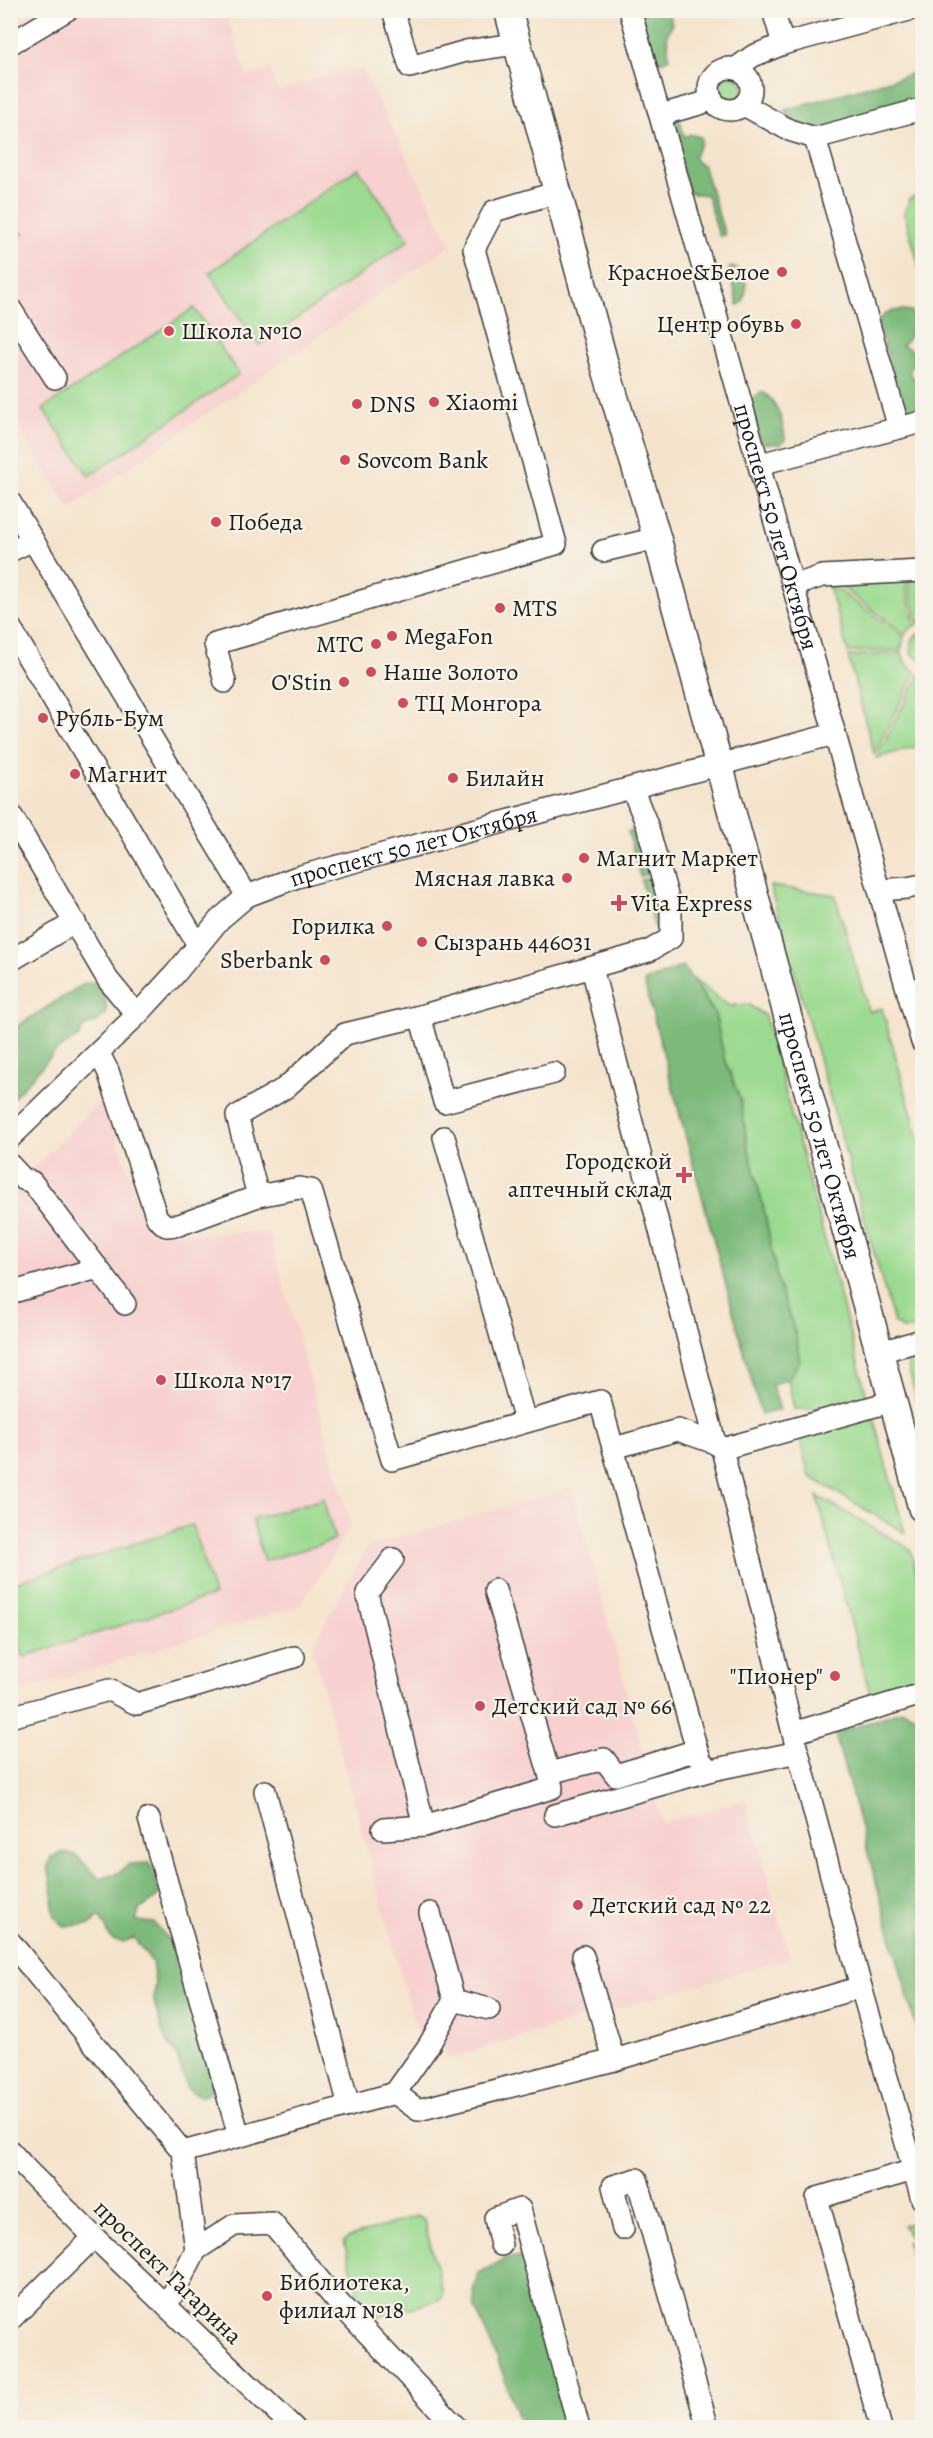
<svg xmlns="http://www.w3.org/2000/svg" width="933" height="2438" font-family="Alegreya,serif">
	<rect width="100%" height="100%" fill="#f7f3e8"/>
	<filter id="ink" filterUnits="userSpaceOnUse"><feTurbulence type="fractalNoise" baseFrequency=".0167" numOctaves="2"/><feDisplacementMap in="SourceGraphic" scale="12" xChannelSelector="R" yChannelSelector="G"/><feConvolveMatrix kernelMatrix="1 2 1 2 8 2 1 2 1" color-interpolation-filters="sRGB"/></filter>
	<filter id="wash" filterUnits="userSpaceOnUse"><feTurbulence type="fractalNoise" baseFrequency=".008" numOctaves="4" result="noise"/><feDisplacementMap in="SourceGraphic" scale="24" xChannelSelector="R" yChannelSelector="G"/><feGaussianBlur stdDeviation="1.35" result="paint"/><feColorMatrix in="noise" values="0 0 0 0 0 0 0 0 0 0 0 0 0 0 0 0 0 1.4 0 .05"/><feComposite in="paint" operator="in"/></filter>
	<g filter="url(#wash)">
		<rect width="100%" height="100%" fill="#f5e4cd"/>
		<path fill="#f7d0cf" d="M 38,11 L 225,11 L 247,76 L 270,69 L 278,91 L 316,78 L 362,68 L 451,245 L 69,509 L 11,416 L 10,27 Z
			M 103,1098 L 149,1233 L 269,1232 L 351,1526 L 300,1605 L 11,1694 L 11,1191 Z
			M 572,1488 L 662,1823 L 746,1800 L 790,1958 L 452,2057 L 417,2035 L 312,1647 L 367,1547 Z"/>
		<path fill="#9bda90" stroke="#5c7b56" stroke-width="1.5" d="M717 89a13 13 0 1 1 26 0a13 13 0 1 1-26 0Z
			M 358,168 L 409,240 L 259,345 L 209,273 Z
			M 922,192 L 922,277 L 904,212 L 910,199 Z
			M 194,308 L 239,374 L 89,476 L 43,409 Z
			M 903,573 L 915,625 L 905,634 L 832,580 Z
			M 906,573 L 922,573 L 922,622 L 918,624 Z
			M 828,583 L 904,636 L 901,650 L 848,652 Z
			M 922,632 L 922,662 L 912,654 C 909,644 912,636 922,632 Z
			M 902,653 L 906,664 L 916,672 L 874,754 L 848,656 Z
			M 920,673 L 922,673 L 922,745 L 876,758 Z
			M 770,886 L 835,895 L 869,1012 L 882,1008 L 922,1151 L 922,1329 L 903,1329 L 894,1323 Z
			M 692,978 L 729,1006 L 748,1004 L 765,1016 L 867,1397 L 827,1408 L 794,1409 L 788,1379 L 800,1361 L 796,1335 L 778,1283 L 764,1210 L 747,1143 L 741,1102 L 724,1057 L 715,1014 Z
			M 922,1356 L 922,1422 L 906,1358 Z
			M 873,1416 L 905,1533 L 809,1476 L 798,1432 Z
			M 817,1496 L 911,1549 L 922,1598 L 922,1687 L 873,1705 Z
			M 323,1499 L 335,1540 L 264,1561 L 252,1519 Z
			M 192,1525 L 214,1595 L 23,1657 L 11,1619 L 11,1584 Z
			M 416,2216 L 424,2220 L 442,2289 L 443,2293 L 439,2300 L 371,2319 L 366,2318 L 363,2313 L 344,2241 L 347,2238 Z
			M 922,2221 L 922,2256 L 903,2225 Z
			M 906,2240 L 922,2265 L 922,2299 Z"/>
		<path fill="#7cba7a" stroke="#4c6b4b" stroke-width="1.5" d="M 646,11 L 669,11 L 672,25 L 667,35 L 669,58 L 661,62 L 655,61 L 639,14 Z
			M 922,71 L 922,105 L 814,132 L 789,118 L 785,110 Z
			M 674,118 L 681,122 L 683,135 L 687,137 L 689,134 L 701,137 L 701,143 L 694,157 L 697,162 L 703,165 L 725,235 L 719,236 L 707,195 L 689,193 L 670,123 Z
			M 732,267 L 736,268 L 745,276 L 746,291 L 743,302 L 738,305 L 729,268 Z
			M 903,310 L 911,311 L 915,319 L 909,338 L 902,345 L 913,351 L 915,358 L 909,373 L 922,386 L 922,411 L 916,414 L 907,413 L 902,406 L 878,324 C 882,312 891,310 903,310 Z
			M 761,392 C 777,397 784,426 785,440 L 781,444 L 760,443 L 749,400 Z
			M 646,827 L 658,871 L 640,876 L 628,832 Z
			M 659,875 L 666,919 L 660,926 L 654,927 L 641,880 Z
			M 683,966 L 715,1014 L 724,1057 L 741,1102 L 747,1143 L 764,1210 L 778,1283 L 796,1335 L 800,1361 L 788,1379 L 772,1385 L 780,1410 L 761,1415 L 644,982 Z
			M 85,983 L 96,984 C 104,994 108,1000 106,1014 L 96,1022 L 83,1027 L 80,1036 L 57,1050 L 11,1100 L 11,1030 Z
			M 903,1710 L 917,1717 L 922,1728 L 922,2048 L 835,1734 Z
			M 63,1852 L 76,1855 L 100,1879 L 120,1872 L 129,1864 L 150,1863 L 159,1892 L 157,1898 L 139,1910 L 136,1921 L 154,1923 L 173,1944 C 173,1959 181,1969 187,1983 C 193,1999 202,2026 197,2043 C 206,2060 218,2071 211,2092 L 200,2096 L 187,2089 L 177,2055 L 167,2042 L 161,2028 L 154,2001 L 155,1983 L 152,1962 L 134,1938 L 123,1942 L 112,1940 C 106,1932 105,1922 98,1916 L 90,1925 L 64,1926 L 55,1917 L 52,1901 L 53,1894 L 48,1866 L 51,1857 Z
			M 520,2257 L 530,2261 L 576,2427 L 521,2427 L 498,2360 L 475,2308 L 474,2287 L 479,2273 L 507,2258 Z"/>
	</g>
	<g filter="url(#ink)">
		<g fill="none" stroke-linecap="round" stroke-linejoin="round">
			<path stroke="#cabcaa" stroke-width="21" stroke-dasharray="21 10" stroke-linecap="butt" d="M 10,233 L 16,228"/>
			<defs>
				<g id="minor">
					<path d="M 393,10 L 410,67 L 466,51 L 517,44"/>
					<path id="s1" d="M 630,10 L 922,1042"/>
					<path d="M 10,44 L 67,10"/>
					<path d="M 783,44 L 909,10"/>
					<circle cx="730" cy="89" r="21"/>
					<path d="M 735,69 L 753,56 L 783,44 L 773,10"/>
					<path d="M 744,105 L 789,130 L 815,138 L 899,428"/>
					<path d="M 660,115 L 700,104 L 711,99"/>
					<path d="M 815,138 L 922,109"/>
					<path d="M 10,308 L 55,378"/>
					<path d="M 760,464 L 922,422"/>
					<path d="M 10,502 L 247,896"/>
					<path d="M 10,551 L 33,540"/>
					<path d="M 603,551 L 657,538"/>
					<path d="M 793,586 L 822,576 L 922,571"/>
					<path d="M 10,627 L 198,945"/>
					<path d="M 225,682 L 215,644 L 556,544 L 474,249 L 494,211 L 558,192"/>
					<path d="M 10,813 L 108,980 L 137,1015"/>
					<path d="M 879,890 L 907,888 L 922,885"/>
					<path d="M 10,961 L 75,922"/>
					<path d="M 592,968 L 715,1443 L 722,1449 L 893,1401"/>
					<path d="M 420,1016 L 444,1102 L 554,1073"/>
					<path d="M 99,1054 L 108,1071 L 157,1218 L 166,1226 L 179,1225 L 258,1196 L 237,1116 L 285,1088 L 345,1034 L 420,1016 L 649,951 L 671,938 L 671,909 L 647,825 L 632,788"/>
					<path d="M 444,1137 L 525,1421"/>
					<path id="s2" d="M 10,1138 L 137,1015 L 175,974 L 219,920 L 247,896 L 297,877 L 834,734"/>
					<path d="M 10,1165 L 23,1179 L 32,1182 L 125,1304"/>
					<path d="M 258,1196 L 299,1188 L 311,1190 L 392,1460 L 600,1401 L 697,1750 L 702,1763 L 712,1770 L 798,1752 L 861,1987 L 922,2199"/>
					<path d="M 10,1293 L 98,1268"/>
					<path d="M 880,1352 L 922,1340"/>
					<path d="M 614,1448 L 678,1430 L 715,1443"/>
					<path d="M 722,1449 L 793,1733"/>
					<path d="M 393,1559 L 367,1593 L 424,1826"/>
					<path d="M 495,1590 L 549,1773"/>
					<path d="M 10,1717 L 109,1690 L 137,1704 L 294,1657"/>
					<path d="M 796,1746 L 793,1733 L 922,1694"/>
					<path d="M 265,1791 L 349,2106"/>
					<path d="M 555,1815 L 712,1770"/>
					<path d="M 149,1819 L 239,2136"/>
					<path d="M 383,1829 L 424,1826 L 552,1788 L 549,1773 L 604,1759 L 616,1775 L 697,1750"/>
					<path d="M 10,1942 L 183,2152 L 196,2250"/>
					<path d="M 583,1956 L 614,2060"/>
					<path d="M 454,2000 L 489,2009"/>
					<path d="M 395,2093 L 429,2045 L 454,2000 L 430,1913"/>
					<path d="M 10,2151 L 28,2171 L 94,2237 L 294,2428"/>
					<path d="M 183,2152 L 395,2093 L 418,2110 L 614,2060 L 861,1987"/>
					<path d="M 623,2229 L 613,2186 L 637,2179 L 708,2428"/>
					<path d="M 501,2245 L 495,2218 L 520,2209 L 579,2428"/>
					<path d="M 167,2305 L 196,2250 L 234,2225 L 272,2223 L 336,2300 L 457,2428"/>
					<path d="M 10,2320 L 94,2237"/>
					<path d="M 881,2428 L 817,2198 L 914,2170"/>
				</g>
				<g id="major">
					<path id="s3" d="M 508,10 L 605,366 L 657,538 L 922,1508"/>
				</g>
			</defs>
			<use href="#minor" stroke="#3d3a37" stroke-width="24"/>
			<use href="#major" stroke="#3d3a37" stroke-width="30"/>
			<use href="#minor" stroke="#fff" stroke-width="21"/>
			<use href="#major" stroke="#fff" stroke-width="27"/>
		</g>
	</g>
	<g fill="#d1495b" stroke="#f7f3e8" stroke-width="2">
		<circle cx="782" cy="272" r="6"/>
		<circle cx="796" cy="324" r="6"/>
		<circle cx="169" cy="331" r="6"/>
		<circle cx="434" cy="402" r="6"/>
		<circle cx="357" cy="404" r="6"/>
		<circle cx="345" cy="460" r="6"/>
		<circle cx="216" cy="522" r="6"/>
		<circle cx="500" cy="608" r="6"/>
		<circle cx="392" cy="636" r="6"/>
		<circle cx="376" cy="644" r="6"/>
		<circle cx="371" cy="672" r="6"/>
		<circle cx="344" cy="682" r="6"/>
		<circle cx="403" cy="703" r="6"/>
		<circle cx="43" cy="718" r="6"/>
		<circle cx="75" cy="774" r="6"/>
		<circle cx="453" cy="778" r="6"/>
		<circle cx="584" cy="858" r="6"/>
		<circle cx="567" cy="878" r="6"/>
		<path d="M616 894h6v6h6v6h-6v6h-6v-6h-6v-6h6z"/>
		<circle cx="387" cy="926" r="6"/>
		<circle cx="422" cy="942" r="6"/>
		<circle cx="325" cy="960" r="6"/>
		<path d="M681 1166h6v6h6v6h-6v6h-6v-6h-6v-6h6z"/>
		<circle cx="161" cy="1380" r="6"/>
		<circle cx="835" cy="1676" r="6"/>
		<circle cx="480" cy="1706" r="6"/>
		<circle cx="578" cy="1905" r="6"/>
		<circle cx="267" cy="2296" r="6"/>
	</g>
	<g text-anchor="middle" dominant-baseline="central" stroke-width="4.5" stroke-linejoin="round" paint-order="stroke">
		<g font-size="24" fill="#1c1c1c" stroke="#f7f3e8" text-anchor="start">
			<text x="770" y="272" text-anchor="end">Красное&amp;Белое</text>
			<text x="784" y="324" text-anchor="end">Центр обувь</text>
			<text x="181" y="331">Школа №10</text>
			<text x="446" y="402">Xiaomi</text>
			<text x="369" y="404">DNS</text>
			<text x="357" y="460">Sovcom Bank</text>
			<text x="228" y="522">Победа</text>
			<text x="512" y="608">MTS</text>
			<text x="404" y="636">MegaFon</text>
			<text x="364" y="644" text-anchor="end">МТС</text>
			<text x="383" y="672">Наше Золото</text>
			<text x="332" y="682" text-anchor="end">O'Stin</text>
			<text x="415" y="703">ТЦ Монгора</text>
			<text x="55" y="718">Рубль-Бум</text>
			<text x="87" y="774">Магнит</text>
			<text x="465" y="778">Билайн</text>
			<text x="596" y="858">Магнит Маркет</text>
			<text x="555" y="878" text-anchor="end">Мясная лавка</text>
			<text x="631" y="903">Vita Express</text>
			<text x="375" y="926" text-anchor="end">Горилка</text>
			<text x="434" y="942">Сызрань 446031</text>
			<text x="313" y="960" text-anchor="end">Sberbank</text>
			<text x="672" y="1161" text-anchor="end">Городской<tspan x="672" dy="28">аптечный склад</tspan></text>
			<text x="173" y="1380">Школа №17</text>
			<text x="823" y="1676" text-anchor="end">"Пионер"</text>
			<text x="492" y="1706">Детский сад № 66</text>
			<text x="590" y="1905">Детский сад № 22</text>
			<text x="279" y="2282">Библиотека,<tspan x="279" dy="28">филиал №18</tspan></text>
		</g>
		<g font-size="24" fill="#1c1c1c" stroke="#f7f3e8">
			<text stroke="none"><textPath href="#s1" startOffset="537">проспект 50 лет Октября</textPath></text>
			<text stroke="none"><textPath href="#s2" startOffset="513">проспект 50 лет Октября</textPath></text>
			<text stroke="none"><textPath href="#s3" startOffset="1168">проспект 50 лет Октября</textPath></text>
			<text transform="translate(168 2272) rotate(44)">проспект Гагарина</text>
		</g>
	</g>
	<rect width="933" height="2438" fill="none" stroke="#f7f3e8" stroke-width="36"/>
</svg>
